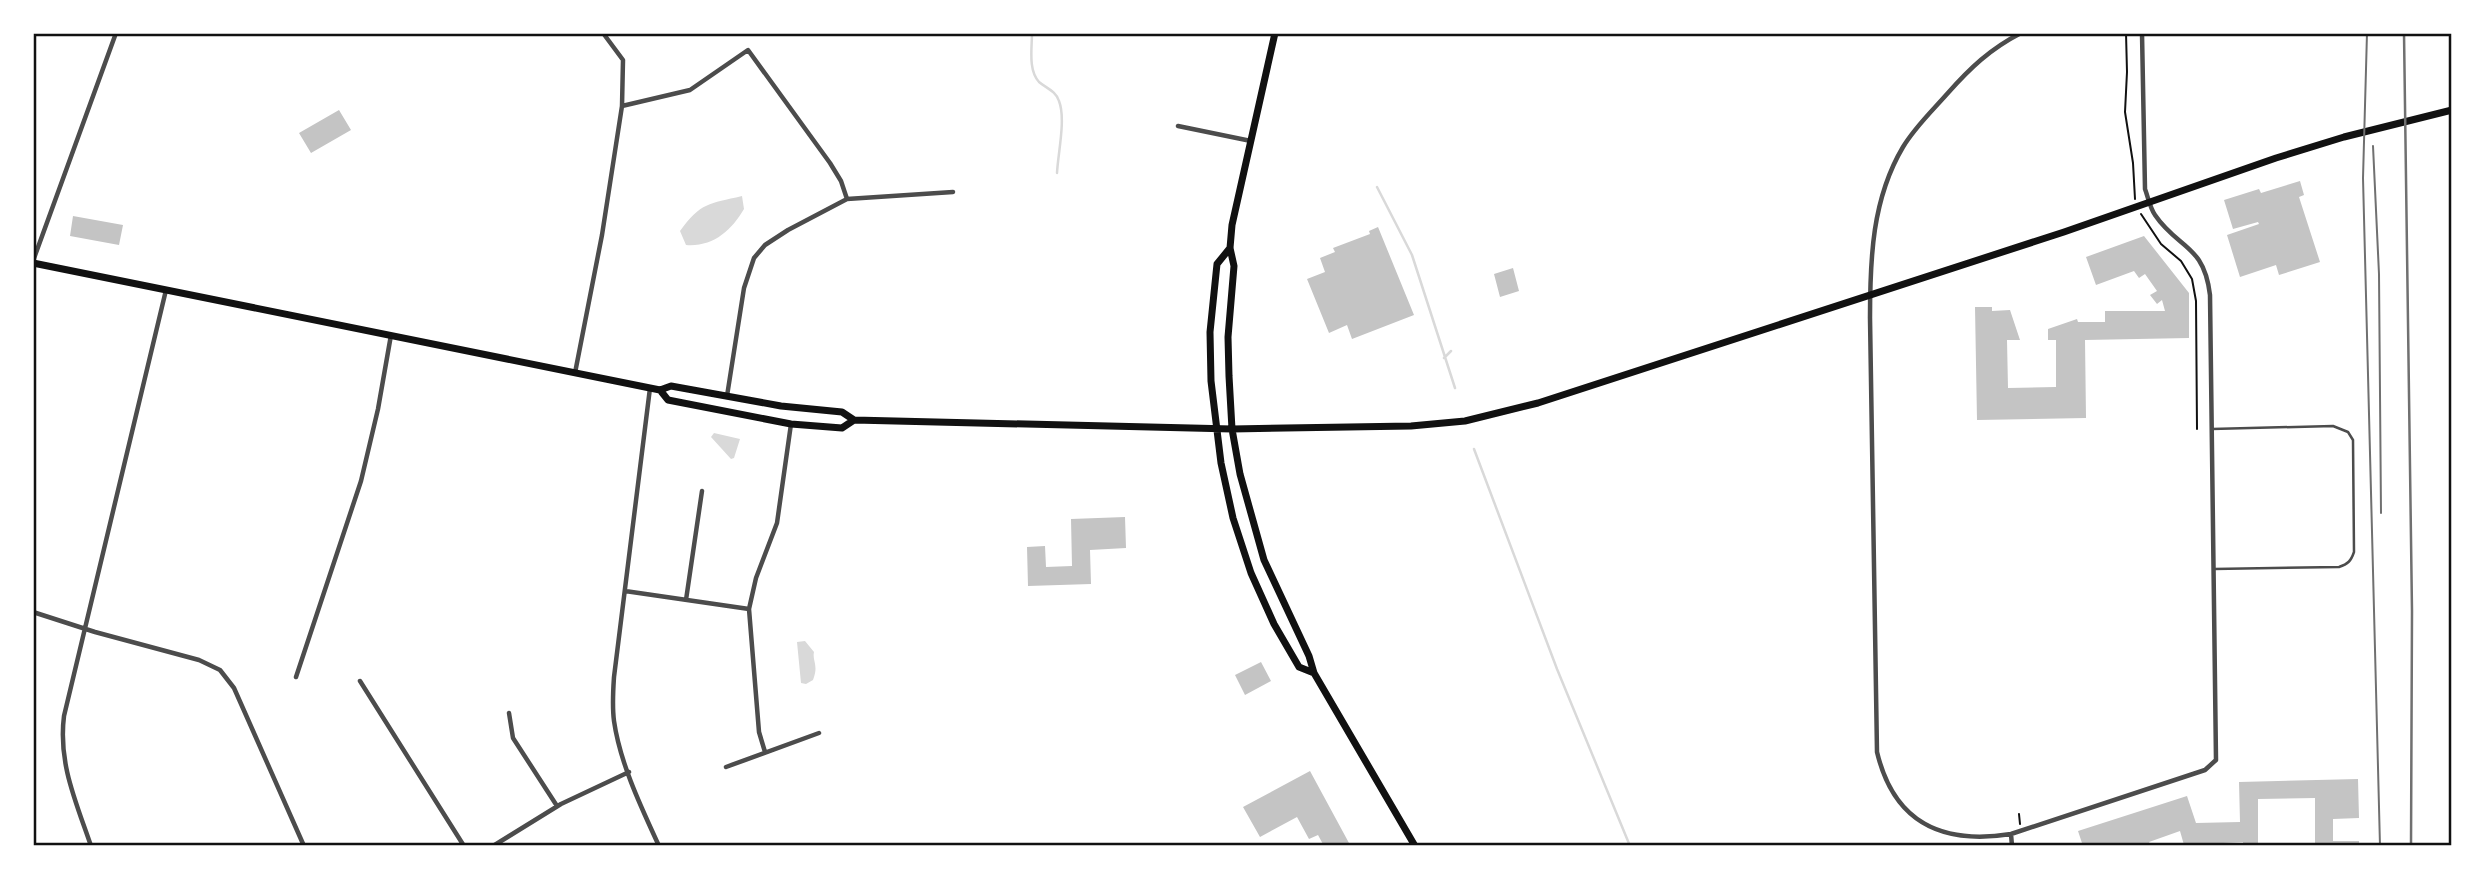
<svg xmlns="http://www.w3.org/2000/svg" width="2485" height="879" font-family="Poppins,sans-serif">
	<rect width="100%" height="100%" fill="#fff"/>
	<path fill="#d9d9d9" d="M 742,196 L 744,209 C 731,231 713,247 686,245 L 680,231 C 701,202 709,204 742,196 Z
		M 714,433 L 740,439 L 734,458 L 731,459 L 711,437 Z
		M 805,641 L 814,652 C 812,661 819,665 813,680 L 806,684 L 801,683 L 797,642 Z"/>
	<g fill="none" stroke-linecap="round" stroke-linejoin="round">
		<path stroke="#d9d9d9" stroke-width="2.5" d="M 1032,33 C 1032,48 1028,70 1039,82 C 1046,88 1056,91 1059,101 C 1066,119 1058,153 1057,173
			M 1377,187 L 1412,255 L 1455,388
			M 1444,358 L 1451,351
			M 1474,449 L 1557,669 L 1630,846"/>
	</g>
	<path fill="#c4c4c4" d="M 339,110 L 351,130 L 311,153 L 299,133 Z
		M 2300,181 L 2304,195 L 2299,197 L 2320,262 L 2279,275 L 2276,265 L 2240,277 L 2227,235 L 2259,224 L 2258,222 L 2233,229 L 2224,200 L 2259,189 L 2261,193 Z
		M 73,216 L 123,225 L 119,245 L 70,236 Z
		M 1378,227 L 1414,315 L 1352,339 L 1347,325 L 1329,333 L 1307,279 L 1325,272 L 1320,258 L 1335,252 L 1333,248 L 1370,234 L 1369,231 Z
		M 2144,236 L 2189,293 L 2189,338 L 2085,340 L 2086,418 L 1977,420 L 1975,307 L 1992,307 L 1992,311 L 2010,310 L 2020,340 L 2007,340 L 2008,388 L 2056,387 L 2056,340 L 2048,340 L 2048,329 L 2077,319 L 2078,322 L 2105,322 L 2105,311 L 2165,311 L 2162,300 L 2157,304 L 2150,295 L 2157,291 L 2145,274 L 2139,278 L 2134,271 L 2096,285 L 2086,257 Z
		M 1513,268 L 1519,291 L 1500,297 L 1494,274 Z
		M 2449,356 L 2452,356 L 2452,408 L 2449,408 Z
		M 1125,517 L 1126,548 L 1090,550 L 1091,584 L 1028,586 L 1027,547 L 1045,546 L 1046,567 L 1072,566 L 1071,519 Z
		M 1261,662 L 1271,681 L 1245,695 L 1235,675 Z
		M 1310,771 L 1349,843 L 1344,846 L 1324,846 L 1318,835 L 1309,839 L 1297,817 L 1260,837 L 1243,807 Z
		M 2358,779 L 2359,818 L 2333,819 L 2333,841 L 2359,841 L 2359,846 L 2315,846 L 2315,798 L 2258,799 L 2258,846 L 2243,846 L 2243,842 L 2184,845 L 2180,831 L 2149,842 L 2151,846 L 2083,846 L 2078,831 L 2187,796 L 2196,823 L 2240,822 L 2239,782 Z"/>
	<g fill="none" stroke-linecap="round" stroke-linejoin="round">
		<path stroke="#111" stroke-width="2" d="M 2126,33 L 2127,72 L 2125,112 L 2133,163 L 2135,199
			M 2141,214 L 2161,244 L 2181,261 L 2192,279 L 2196,301 L 2197,429
			M 2019,814 L 2020,824"/>
		<path stroke="#4c4c4c" stroke-width="2.5" d="M 2212,429 L 2333,426 L 2348,432 L 2353,440 L 2354,552 C 2351,561 2348,564 2339,567 L 2214,569"/>
		<path stroke="#4c4c4c" stroke-width="4.5" d="M 2021,33 C 1990,49 1970,68 1947,94 C 1932,111 1915,127 1903,147 C 1872,199 1870,259 1870,318 L 1877,752 C 1894,823 1942,845 2011,834 L 2205,770 L 2216,760 L 2210,295 C 2204,244 2178,249 2155,215 C 2150,208 2148,197 2145,189 L 2142,33
			M 622,106 L 690,90 L 748,50 L 830,163 L 841,181 L 847,199
			M 1178,126 L 1251,141
			M 33,261 L 116,33
			M 575,373 L 602,235 L 622,106 L 623,60 L 603,33
			M 650,388 L 614,677 C 613,692 612,706 614,721 C 620,763 641,807 659,846
			M 727,396 L 744,288 L 754,258 L 765,245 L 788,230 L 847,199 L 953,192
			M 625,591 L 749,609
			M 686,600 L 702,491
			M 33,612 L 95,632 L 199,660 L 220,670 L 234,688 L 304,846
			M 296,677 L 361,481 L 378,409 L 391,335
			M 360,681 L 464,846
			M 509,713 L 513,738 L 557,806
			M 765,752 L 759,732 L 749,609 L 756,578 L 777,523 L 791,424
			M 726,767 L 819,733
			M 2011,834 L 2012,846
			M 91,846 C 76,802 58,763 64,716 L 166,290
			M 493,846 L 561,804 L 629,772"/>
		<path stroke="#111" stroke-width="7" d="M 1275,33 L 1232,225 L 1230,248 L 1234,266 L 1228,337 L 1229,376 L 1232,429 L 1240,474 L 1264,560 L 1309,656 L 1314,673 L 1415,846
			M 1230,248 L 1217,264 L 1210,332 L 1211,381 L 1221,463 L 1233,518 L 1251,573 L 1274,624 L 1299,667 L 1314,673
			M 33,263 L 650,388 L 660,390 L 671,386 L 781,406 L 842,412 L 854,420 L 1232,429 L 1411,426 L 1465,421 L 1538,403 L 2064,232 L 2276,158 L 2344,137 L 2452,110
			M 660,390 L 668,400 L 791,424 L 842,428 L 854,420"/>
		<path stroke="#707070" stroke-width="2" d="M 2367,33 L 2363,178 L 2380,846
			M 2373,146 L 2379,274 L 2381,513"/>
		<path stroke="#707070" stroke-width="2.5" d="M 2404,33 L 2412,611 L 2411,846"/>
	</g>
	<rect width="2485" height="879" fill="none" stroke="#ffffff" stroke-width="70"/>
	<rect x="35" y="35" width="2415" height="809" fill="none" stroke="#111" stroke-width="2.5"/>
</svg>
